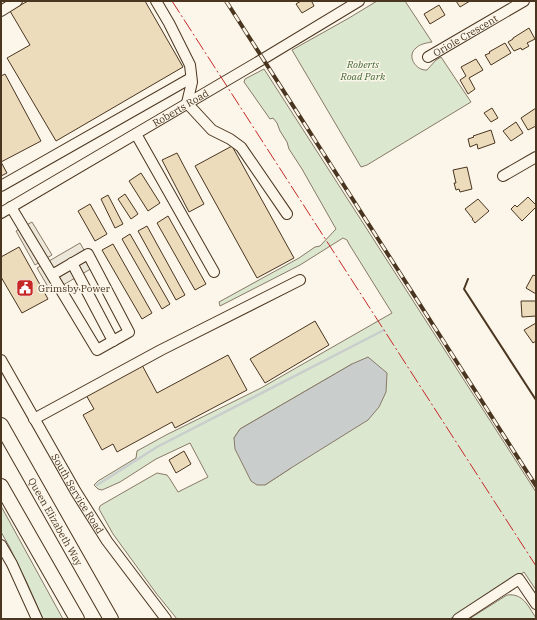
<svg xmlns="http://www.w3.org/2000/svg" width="537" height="620" font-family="'IBM Plex Serif',serif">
	<rect width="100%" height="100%" fill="#fbf6e9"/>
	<path fill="#dce7d0" stroke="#887966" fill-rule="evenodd" d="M 377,1 L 405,1 L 432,42 C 426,43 420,44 416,48 C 406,56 416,71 427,70 L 436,60 L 441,57 L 471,102 L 367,165 L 361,167 L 292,50 L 349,18 Z
		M 264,69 L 536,492 L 536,590 L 524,572 L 450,619 L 177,619 L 156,593 L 113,534 L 99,509 L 100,506 L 103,504 L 157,473 L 167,475 L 170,479 L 178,492 L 208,477 L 190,443 L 156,459 L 120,482 L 102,490 L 98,489 L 94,485 L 98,481 L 136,458 L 137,451 L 166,435 L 261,388 L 392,313 L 349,244 L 347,240 L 343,238 L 300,265 L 220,306 L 219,302 L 299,258 L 315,247 L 320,246 L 336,229 L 302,169 L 289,149 L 287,142 L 280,131 L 277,123 L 273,118 L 270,119 L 244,82 L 245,79 ZM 352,364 L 291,468 L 265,485 L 234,438 L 240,429 Z
		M 1,506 L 63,619 L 43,619 L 27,583 L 9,546 L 1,532 Z
		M 507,595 C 523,593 528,606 536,618 L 536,619 L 469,619 Z"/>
	<path fill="#ede7d9" stroke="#887966" d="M 32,222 L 52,255 L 35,265 L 16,231 Z
		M 80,243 L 94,267 L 51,292 L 37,268 Z"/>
	<path fill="#c9cecd" stroke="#887966" d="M 368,357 L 387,373 L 386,392 L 379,407 L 368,420 L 291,468 L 265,485 L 257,485 L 251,481 L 235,449 L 234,438 L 240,429 L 352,364 Z"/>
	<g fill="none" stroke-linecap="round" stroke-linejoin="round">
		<path stroke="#c9cecd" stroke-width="2.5" d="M 97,485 L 157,447 L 384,330"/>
	</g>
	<path fill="#ecdcbc" stroke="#4a3520" d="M 28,1 L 145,1 L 183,67 L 56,141 L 7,58 L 30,45 L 10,11 Z
		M 301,1 L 313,1 L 312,2 L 314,6 L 302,13 L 296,4 Z
		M 456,1 L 470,1 L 460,7 Z
		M 439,5 L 445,15 L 430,24 L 424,14 Z
		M 529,28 L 535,39 L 527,43 L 529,46 L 522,50 L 521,48 L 514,51 L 508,42 L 513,39 L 513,38 Z
		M 505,43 L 511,53 L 491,65 L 485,55 L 490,53 L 489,52 Z
		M 476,59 L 483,70 L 469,78 L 475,89 L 468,94 L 460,80 L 466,76 L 461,67 Z
		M 5,74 L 41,141 L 1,162 L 7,173 L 1,176 L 1,76 Z
		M 492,108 L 498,118 L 491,122 L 484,113 Z
		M 536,108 L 536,123 L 535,124 L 536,126 L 528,130 L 521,118 Z
		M 516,122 L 523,133 L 511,141 L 503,131 Z
		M 491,130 L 495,143 L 478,149 L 477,144 L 470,147 L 468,139 L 474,137 L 473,136 Z
		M 232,146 L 294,258 L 257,278 L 195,166 Z
		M 177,153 L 204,204 L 189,212 L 162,160 Z
		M 467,167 L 472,189 L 460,192 L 459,189 L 456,190 L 454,183 L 456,183 L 453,170 Z
		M 141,173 L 160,203 L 148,211 L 129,181 Z
		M 125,194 L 138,214 L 131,219 L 118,199 Z
		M 108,195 L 123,224 L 115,228 L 101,199 Z
		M 528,197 L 536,205 L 536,207 L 522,221 L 511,209 L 515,205 L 517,207 Z
		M 478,199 L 489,211 L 475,223 L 472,219 L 473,219 L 465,209 Z
		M 90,204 L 107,234 L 95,241 L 78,211 Z
		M 168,216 L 206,284 L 195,290 L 157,223 Z
		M 147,226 L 185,295 L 176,300 L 138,231 Z
		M 130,234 L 170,304 L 162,309 L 122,239 Z
		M 113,244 L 152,313 L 142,319 L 102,250 Z
		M 19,247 L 48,299 L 22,313 L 1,277 L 1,257 Z
		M 533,275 L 536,276 L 536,294 L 526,288 Z
		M 521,301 L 536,301 L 536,316 L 522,317 Z
		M 315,321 L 329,345 L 265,383 L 250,359 Z
		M 536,323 L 536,341 L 533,343 L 524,330 Z
		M 228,355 L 247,390 L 175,428 L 172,422 L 117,452 L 113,444 L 102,450 L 83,415 L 94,409 L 86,395 L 142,365 L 157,393 Z
		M 184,451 L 191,464 L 176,473 L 169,460 Z"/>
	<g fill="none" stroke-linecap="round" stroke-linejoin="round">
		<defs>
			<g id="minor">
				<path d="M 156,1 L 169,23 L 190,65 L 192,82 L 187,103 L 212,130 L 230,139 L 241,147 L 287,214"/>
				<path d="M 1,11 L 17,1"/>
				<path id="s1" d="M 428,57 L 524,1"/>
				<path d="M 136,134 L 214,272"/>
				<path d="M 503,176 L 536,157"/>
				<path d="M 1,186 L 191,78"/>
				<path d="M 11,207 L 97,350 L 129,332 L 88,254 L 52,275"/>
				<path id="s2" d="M 1,213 L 263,59 L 359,1"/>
				<path d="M 72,263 L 113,341"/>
				<path id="s3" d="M 1,360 L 76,492 L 107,541 L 166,619"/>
				<path d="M 34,419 L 161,350 L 300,280"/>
				<path d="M 1,545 L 12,564 L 37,619"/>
				<path d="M 458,619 L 519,579 L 536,604"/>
			</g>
			<g id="highway">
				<path id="s4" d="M 1,425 L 111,619"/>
				<path d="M 1,486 L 77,619"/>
			</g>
		</defs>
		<use href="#minor" stroke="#4a3520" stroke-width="12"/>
		<use href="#highway" stroke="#4a3520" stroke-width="16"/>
		<use href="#minor" stroke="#fbf6e9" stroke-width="10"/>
		<use href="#highway" stroke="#fbf6e9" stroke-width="14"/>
		<defs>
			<path id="rail" d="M 226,1 L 536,486"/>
		</defs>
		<use href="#rail" stroke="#4a3520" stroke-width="4"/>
		<use href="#rail" stroke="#fbf6e9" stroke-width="2.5" stroke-dasharray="8" stroke-linecap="butt"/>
		<path stroke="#4a3520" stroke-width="2" d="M 468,279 L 464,289 L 536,400"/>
		<path stroke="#c62828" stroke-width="1" stroke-dasharray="14 3 2 3" stroke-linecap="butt" d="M 172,1 L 536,566"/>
	</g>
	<defs>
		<symbol id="civic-square" viewBox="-11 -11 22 22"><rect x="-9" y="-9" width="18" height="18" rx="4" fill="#c62828" stroke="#fbf6e9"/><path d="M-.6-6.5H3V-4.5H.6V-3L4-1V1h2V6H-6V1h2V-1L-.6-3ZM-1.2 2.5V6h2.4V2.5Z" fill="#fff"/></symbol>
	</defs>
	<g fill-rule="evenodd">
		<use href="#civic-square" x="15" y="278" width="20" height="20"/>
	</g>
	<g text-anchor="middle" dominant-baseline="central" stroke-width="3" stroke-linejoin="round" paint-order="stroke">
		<g font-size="10" fill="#4a3520" stroke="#fbf6e9">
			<text stroke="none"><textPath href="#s1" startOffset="43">Oriole Crescent</textPath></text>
			<text stroke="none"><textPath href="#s2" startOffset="208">Roberts Road</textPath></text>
			<text stroke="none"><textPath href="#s3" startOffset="154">South Service Road</textPath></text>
			<text stroke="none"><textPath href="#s4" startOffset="111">Queen Elizabeth Way</textPath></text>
		</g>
		<g font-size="10" font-style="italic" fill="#436837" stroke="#fbf6e9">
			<text x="363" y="64">Roberts<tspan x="363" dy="12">Road Park</tspan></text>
		</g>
		<g font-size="10" fill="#4a3520" stroke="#fbf6e9" text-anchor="start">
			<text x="38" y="288">Grimsby Power</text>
		</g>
	</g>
	<rect width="537" height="620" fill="none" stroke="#4a3520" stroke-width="4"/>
</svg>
